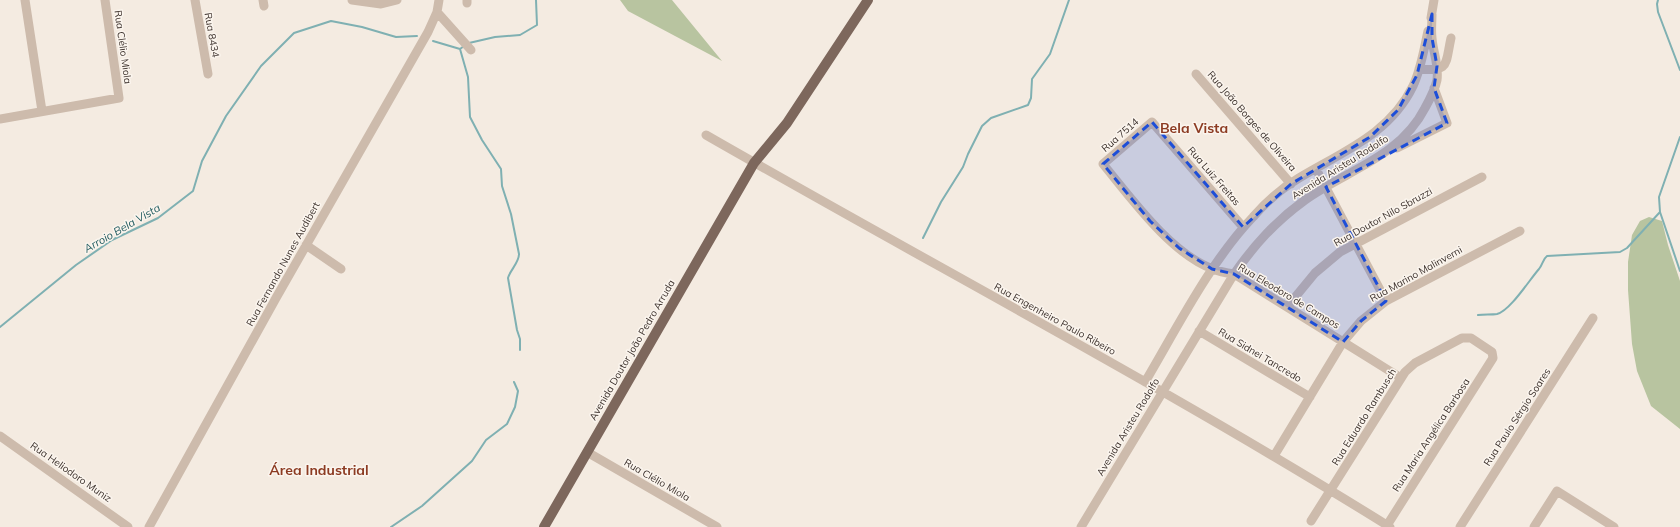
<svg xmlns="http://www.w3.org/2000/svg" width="1680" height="527" font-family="Mulish,sans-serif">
	<rect width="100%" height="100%" fill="#f4ebe1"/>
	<path fill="#b8c4a0" d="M 620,0 L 672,0 L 722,61 L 628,11 Z
		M 1649,217 L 1662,221 L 1668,245 L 1680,281 L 1680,429 L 1651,406 L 1637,371 L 1632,344 L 1628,290 L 1628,262 L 1632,235 L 1640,221 Z"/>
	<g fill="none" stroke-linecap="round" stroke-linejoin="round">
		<path stroke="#7fb0b2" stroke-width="2" d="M 1658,0 L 1657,4 L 1658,12 L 1680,70
			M 433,41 L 460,49 L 464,46
			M 469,43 L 495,37 L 520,35 L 537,25 L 536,0
			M 460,49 L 468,77 L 470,117 L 482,140 L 501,169 L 502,186 L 511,214 L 519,254 C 519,263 510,270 508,278 L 517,330 L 520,339 L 520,350
			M 1680,137 L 1659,197 L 1660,212 L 1680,271
			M 923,238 L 941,202 L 963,167 L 968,154 L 982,126 L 991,118 L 1028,105 L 1031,98 L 1032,79 L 1050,54 L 1069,0
			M 1478,315 C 1484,314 1491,315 1497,314 C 1510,311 1530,279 1539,269 C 1543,264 1543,259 1547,256 L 1620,252 L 1627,248 L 1660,212
			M 0,327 L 76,265 L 112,240 L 158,218 L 193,191 L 202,161 L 226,116 L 261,66 L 294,33 L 331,21 L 362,27 L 396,37 L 417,36
			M 391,527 L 422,506 L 472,461 L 486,440 L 507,424 L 515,407 L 518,391 L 514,382"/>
		<path stroke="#cdbbac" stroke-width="9" d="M 25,0 L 42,111
			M 195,0 L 208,74
			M 263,0 L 264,6
			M 352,0 L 381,4 L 397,0
			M 439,0 L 437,12 L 471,50
			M 467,0 L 467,3
			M 1431,18 L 1434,0
			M 1419,69 C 1450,72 1445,65 1451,38
			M 1196,74 L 1291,184
			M 0,119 L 119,98 L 105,0
			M 706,135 C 934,266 1167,388 1390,527
			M 1397,148 L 1447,123 L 1434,88
			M 1316,169 L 1386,301
			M 1243,227 L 1152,122 L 1103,164 C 1131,198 1171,254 1213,269 C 1220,272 1227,273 1234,274 L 1401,378
			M 306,245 L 341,269
			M 1287,307 L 1315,273 L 1340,252 L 1482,177
			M 1199,331 L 1310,397
			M 1145,382 C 1177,328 1210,262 1253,217 C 1266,202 1282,188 1299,178 C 1342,152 1390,134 1413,86 C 1421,69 1424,49 1428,31
			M 0,436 L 128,527
			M 587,452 L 717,527
			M 1274,456 L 1343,342 L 1361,321 L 1386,301 L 1520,231
			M 1311,521 L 1405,372 L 1415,363 L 1462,338 L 1471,338 L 1492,352 L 1493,358 L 1386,527
			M 149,527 L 276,298 L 428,32 L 437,12
			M 1081,527 L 1234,274 C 1255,244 1275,222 1305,200 C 1347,170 1400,157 1425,108 C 1430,99 1435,90 1437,80 C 1439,65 1433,52 1432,38 C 1431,30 1432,22 1432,14
			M 1460,527 L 1593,318
			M 1534,527 L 1557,491 L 1614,527"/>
		<path stroke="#7d675c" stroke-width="10" d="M 544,527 L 754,163 L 787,123 L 868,0"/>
	</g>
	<path fill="#1d4ed8" fill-opacity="0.2" stroke="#1d4ed8" stroke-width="3" stroke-dasharray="8 5" stroke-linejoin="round" d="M 1432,14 L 1432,38 L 1437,66 L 1434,88 L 1447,123 L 1326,187 L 1386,301 L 1361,321 L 1343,342 L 1234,274 L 1212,269 L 1179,248 L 1150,221 L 1103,164 L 1152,122 L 1243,227 L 1291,184 L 1370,137 L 1398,110 L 1417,75 Z"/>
	<g text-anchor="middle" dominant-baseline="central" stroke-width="3" stroke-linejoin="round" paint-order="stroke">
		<g font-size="10" fill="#3b302b" stroke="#fbf5ee">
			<text transform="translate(212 35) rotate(80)">Rua 8434</text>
			<text transform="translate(123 47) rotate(82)">Rua Clélio Miola</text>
			<text transform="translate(1252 121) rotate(49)">Rua João Borges de Oliveira</text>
			<text transform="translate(1120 135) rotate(-41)">Rua 7514</text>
			<text transform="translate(1340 167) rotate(-32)">Avenida Aristeu Rodolfo</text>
			<text transform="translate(1214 176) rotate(49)">Rua Luiz Freitas</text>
			<text transform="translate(1383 217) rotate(-29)">Rua Doutor Nilo Sbruzzi</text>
			<text transform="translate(283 264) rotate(-61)">Rua Fernando Nunes Audibert</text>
			<text transform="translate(1416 274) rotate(-29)">Rua Marino Malinverni</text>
			<text transform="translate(1289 296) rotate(31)">Rua Eleodoro de Campos</text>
			<text transform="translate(1055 319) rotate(29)">Rua Engenheiro Paulo Ribeiro</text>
			<text transform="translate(632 350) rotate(-60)">Avenida Doutor João Pedro Arruda</text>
			<text transform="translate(1260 355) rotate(31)">Rua Sidnei Tancredo</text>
			<text transform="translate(1364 417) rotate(-58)">Rua Eduardo Rambusch</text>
			<text transform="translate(1517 417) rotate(-57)">Rua Paulo Sérgio Soares</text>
			<text transform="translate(1128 427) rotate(-59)">Avenida Aristeu Rodolfo</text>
			<text transform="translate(1431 435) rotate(-57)">Rua Maria Angélica Barbosa</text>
			<text transform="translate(71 472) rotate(35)">Rua Heliodoro Muniz</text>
			<text transform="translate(657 480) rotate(30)">Rua Clélio Miola</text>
		</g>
		<g font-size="11" font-style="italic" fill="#1f5a5e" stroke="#fbf5ee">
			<text transform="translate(122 228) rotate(-30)">Arroio Bela Vista</text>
		</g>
		<g font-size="14" font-weight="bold" fill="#8c3b22" stroke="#fbf5ee">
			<text x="1194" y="128">Bela Vista</text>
			<text x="319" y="470">Área Industrial</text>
		</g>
	</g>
</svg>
